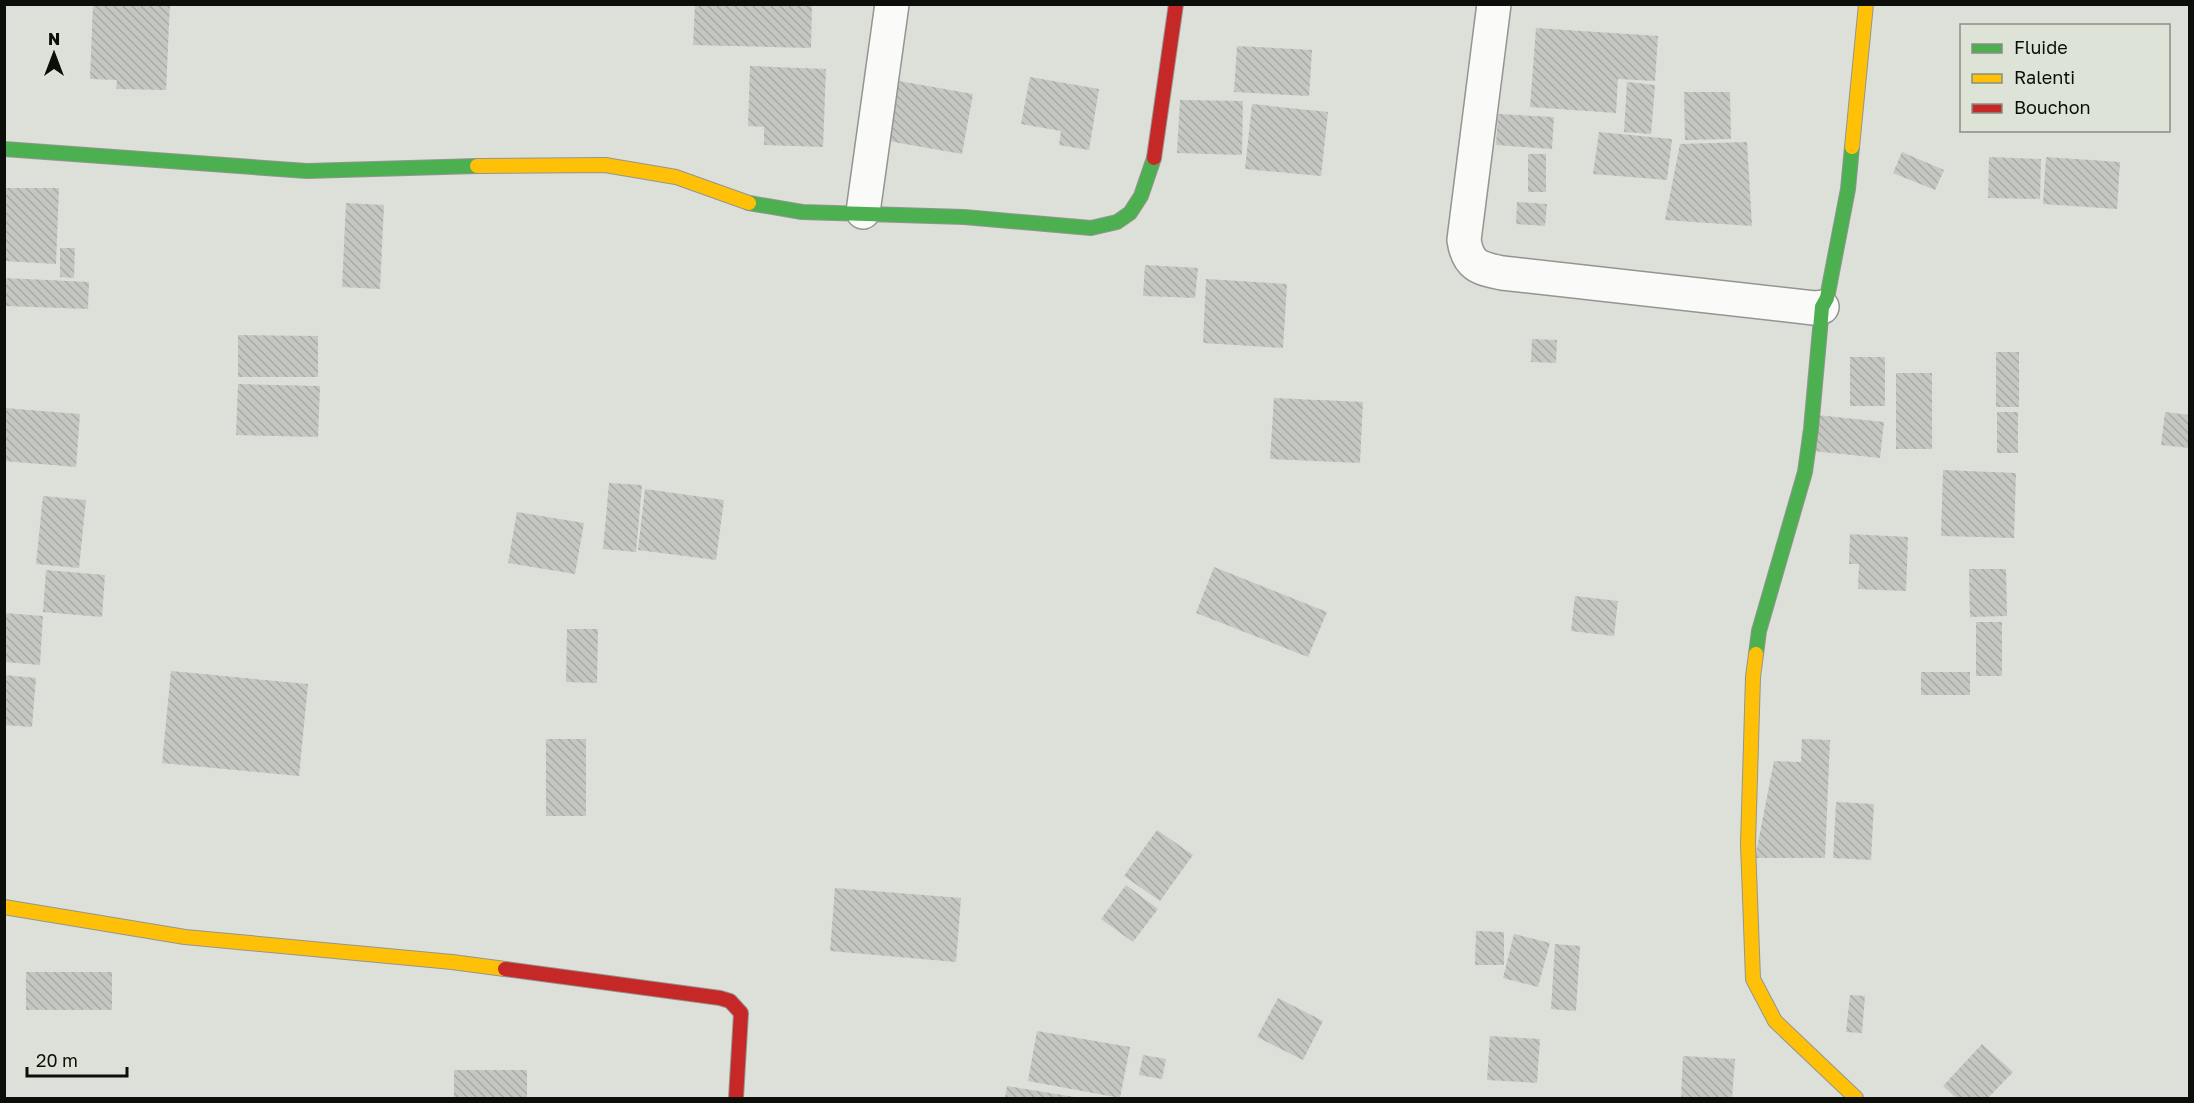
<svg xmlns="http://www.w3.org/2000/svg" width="2194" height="1103" font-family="'Golos Text',sans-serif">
	<defs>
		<pattern id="building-back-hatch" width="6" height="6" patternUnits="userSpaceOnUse" patternTransform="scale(1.5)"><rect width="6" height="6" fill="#c5c8c2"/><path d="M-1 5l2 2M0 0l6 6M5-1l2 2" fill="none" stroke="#a8aba5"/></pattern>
	</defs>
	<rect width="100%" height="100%" fill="#dde0d9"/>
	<path fill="url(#building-back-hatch)" d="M 93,4 L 170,4 L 166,90 L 116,89 L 117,80 L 90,79 Z
		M 695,4 L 812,4 L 811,48 L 693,45 Z
		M 1536,28 L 1658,36 L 1655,81 L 1618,79 L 1616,113 L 1530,107 Z
		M 1237,46 L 1312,50 L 1309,96 L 1234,92 Z
		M 750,66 L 826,69 L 823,147 L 764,145 L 764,127 L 748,126 Z
		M 1030,77 L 1099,89 L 1089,150 L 1059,145 L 1061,131 L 1021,124 Z
		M 899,81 L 973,94 L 962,154 L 888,141 Z
		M 1627,82 L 1655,85 L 1651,134 L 1624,132 Z
		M 1684,92 L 1730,92 L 1731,139 L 1685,140 Z
		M 1180,100 L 1243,101 L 1242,155 L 1177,153 Z
		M 1252,104 L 1328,112 L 1321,176 L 1245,169 Z
		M 1498,114 L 1554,117 L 1552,149 L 1496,145 Z
		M 1599,132 L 1672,139 L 1667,180 L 1593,174 Z
		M 1747,142 L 1752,226 L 1665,220 L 1680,144 Z
		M 1902,152 L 1944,170 L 1935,190 L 1893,173 Z
		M 1528,154 L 1546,154 L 1546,192 L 1528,192 Z
		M 1989,157 L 2041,159 L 2040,199 L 1988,198 Z
		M 2046,157 L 2120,162 L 2117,209 L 2043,204 Z
		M 6,188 L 59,188 L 56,264 L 4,261 Z
		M 1517,202 L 1547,204 L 1545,226 L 1516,224 Z
		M 346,203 L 384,205 L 380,289 L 342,287 Z
		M 60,248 L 75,248 L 74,278 L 60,277 Z
		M 1145,265 L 1198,268 L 1195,298 L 1143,296 Z
		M 4,278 L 89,282 L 88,309 L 4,306 Z
		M 1206,279 L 1287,284 L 1283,348 L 1203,343 Z
		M 238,335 L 318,336 L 318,377 L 238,377 Z
		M 1532,339 L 1557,340 L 1556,363 L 1531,362 Z
		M 1996,352 L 2019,352 L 2019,407 L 1996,407 Z
		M 1850,357 L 1885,357 L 1885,406 L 1850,406 Z
		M 1896,373 L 1932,373 L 1932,449 L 1896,449 Z
		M 238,384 L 320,386 L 318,437 L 236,435 Z
		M 1274,398 L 1363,402 L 1360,463 L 1270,459 Z
		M 4,408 L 80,414 L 76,467 L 4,461 Z
		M 1997,412 L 2018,412 L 2018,453 L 1997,453 Z
		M 2165,412 L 2190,415 L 2190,448 L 2161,445 Z
		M 1817,415 L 1884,422 L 1880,458 L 1813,451 Z
		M 1943,470 L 2016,473 L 2014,538 L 1941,536 Z
		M 609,483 L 642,485 L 636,552 L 603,549 Z
		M 645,489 L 724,500 L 716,560 L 638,550 Z
		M 43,496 L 86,500 L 79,568 L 36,564 Z
		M 517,512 L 584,523 L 575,574 L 508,563 Z
		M 1850,534 L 1908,537 L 1906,591 L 1858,589 L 1859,564 L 1849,564 Z
		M 1214,567 L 1327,612 L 1308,657 L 1196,613 Z
		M 1969,569 L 2006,569 L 2007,616 L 1970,617 Z
		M 46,570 L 105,575 L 102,617 L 43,612 Z
		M 1575,596 L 1618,601 L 1614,636 L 1571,631 Z
		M 4,613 L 43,616 L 40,665 L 4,662 Z
		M 1976,622 L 2002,622 L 2002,676 L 1976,676 Z
		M 567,629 L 598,629 L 597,683 L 566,682 Z
		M 171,671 L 308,684 L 299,776 L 162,763 Z
		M 1921,672 L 1970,672 L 1970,695 L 1921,695 Z
		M 4,675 L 36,678 L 32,727 L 4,725 Z
		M 546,739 L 586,739 L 586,816 L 546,816 Z
		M 1802,739 L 1830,740 L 1825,858 L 1755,858 L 1774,761 L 1801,762 Z
		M 1836,802 L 1874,804 L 1871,860 L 1833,858 Z
		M 1157,830 L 1193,855 L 1160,901 L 1124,876 Z
		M 1126,885 L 1158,909 L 1133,942 L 1101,919 Z
		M 835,888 L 961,898 L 956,962 L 830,951 Z
		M 1476,931 L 1504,932 L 1504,965 L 1475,965 Z
		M 1514,934 L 1550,943 L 1538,987 L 1503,978 Z
		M 1555,944 L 1580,946 L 1576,1011 L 1551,1009 Z
		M 26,972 L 112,972 L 112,1010 L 26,1010 Z
		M 1850,995 L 1865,996 L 1862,1033 L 1846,1032 Z
		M 1278,998 L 1323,1021 L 1303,1060 L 1257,1037 Z
		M 1037,1031 L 1130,1047 L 1120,1098 L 1028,1081 Z
		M 1490,1036 L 1540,1039 L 1537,1083 L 1487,1080 Z
		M 1982,1044 L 2013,1072 L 1988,1098 L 1956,1098 L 1943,1086 Z
		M 1143,1055 L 1166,1059 L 1162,1079 L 1139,1075 Z
		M 1683,1056 L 1735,1059 L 1732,1098 L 1681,1098 Z
		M 454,1070 L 527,1070 L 527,1098 L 454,1098 Z
		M 1007,1086 L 1075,1097 L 1075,1098 L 1005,1098 Z"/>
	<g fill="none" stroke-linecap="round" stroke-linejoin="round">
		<defs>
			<path id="street" d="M 1494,4 L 1464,240 C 1468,266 1479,268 1502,273 L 1814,308 L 1822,307
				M 863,212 L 892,4"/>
			<path id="fast" d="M 4,149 L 307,171 L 477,166
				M 749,203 L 802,212 L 964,217 L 1091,228 L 1117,222 L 1130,213 L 1141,196 L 1154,158
				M 1756,654 L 1759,631 L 1805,472 L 1811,429 L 1822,307 L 1827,298 L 1848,189 L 1852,147"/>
			<path id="slow" d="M 1852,147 L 1866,4
				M 477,166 L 605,165 L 676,177 L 749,203
				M 1756,654 L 1753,677 L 1748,844 L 1753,979 L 1775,1021 L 1856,1098
				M 4,907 L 185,937 L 452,962 L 505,969"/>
			<path id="jam" d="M 1154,158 L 1176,4
				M 505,969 L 720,998 L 730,1001 L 741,1013 L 736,1098"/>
		</defs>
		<use href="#street" stroke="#939590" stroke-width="36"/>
		<use href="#fast" stroke="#939590" stroke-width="16"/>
		<use href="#slow" stroke="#939590" stroke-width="16"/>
		<use href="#jam" stroke="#939590" stroke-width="16"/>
		<use href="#street" stroke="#fafaf9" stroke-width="33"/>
		<use href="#fast" stroke="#4caf50" stroke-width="14"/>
		<use href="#slow" stroke="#ffc107" stroke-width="14"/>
		<use href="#jam" stroke="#c62828" stroke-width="14"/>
	</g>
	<rect width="2194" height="1103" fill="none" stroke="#0c0e0a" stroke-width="12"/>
	<rect x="1960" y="24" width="210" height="108" fill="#dde3d6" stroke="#898e84" stroke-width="1.5"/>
	<rect x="1972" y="44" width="30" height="9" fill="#4caf50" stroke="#898e84" stroke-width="1.5"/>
	<text x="2014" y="54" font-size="18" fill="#0c0e0a">Fluide</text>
	<rect x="1972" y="74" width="30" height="9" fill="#ffc107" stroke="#898e84" stroke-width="1.5"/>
	<text x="2014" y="84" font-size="18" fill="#0c0e0a">Ralenti</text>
	<rect x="1972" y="104" width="30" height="9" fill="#c62828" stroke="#898e84" stroke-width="1.5"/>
	<text x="2014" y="114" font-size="18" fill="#0c0e0a">Bouchon</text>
	<g transform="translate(54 54)" stroke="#dde3d6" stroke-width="4.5" paint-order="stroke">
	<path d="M0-4.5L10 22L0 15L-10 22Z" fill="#0c0e0a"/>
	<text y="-9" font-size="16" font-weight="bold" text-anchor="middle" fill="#0c0e0a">N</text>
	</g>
	<path d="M27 1067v9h100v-9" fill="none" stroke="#0c0e0a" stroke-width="3"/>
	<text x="36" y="1067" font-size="18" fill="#0c0e0a" stroke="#dde3d6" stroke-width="4.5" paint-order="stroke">20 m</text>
</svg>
